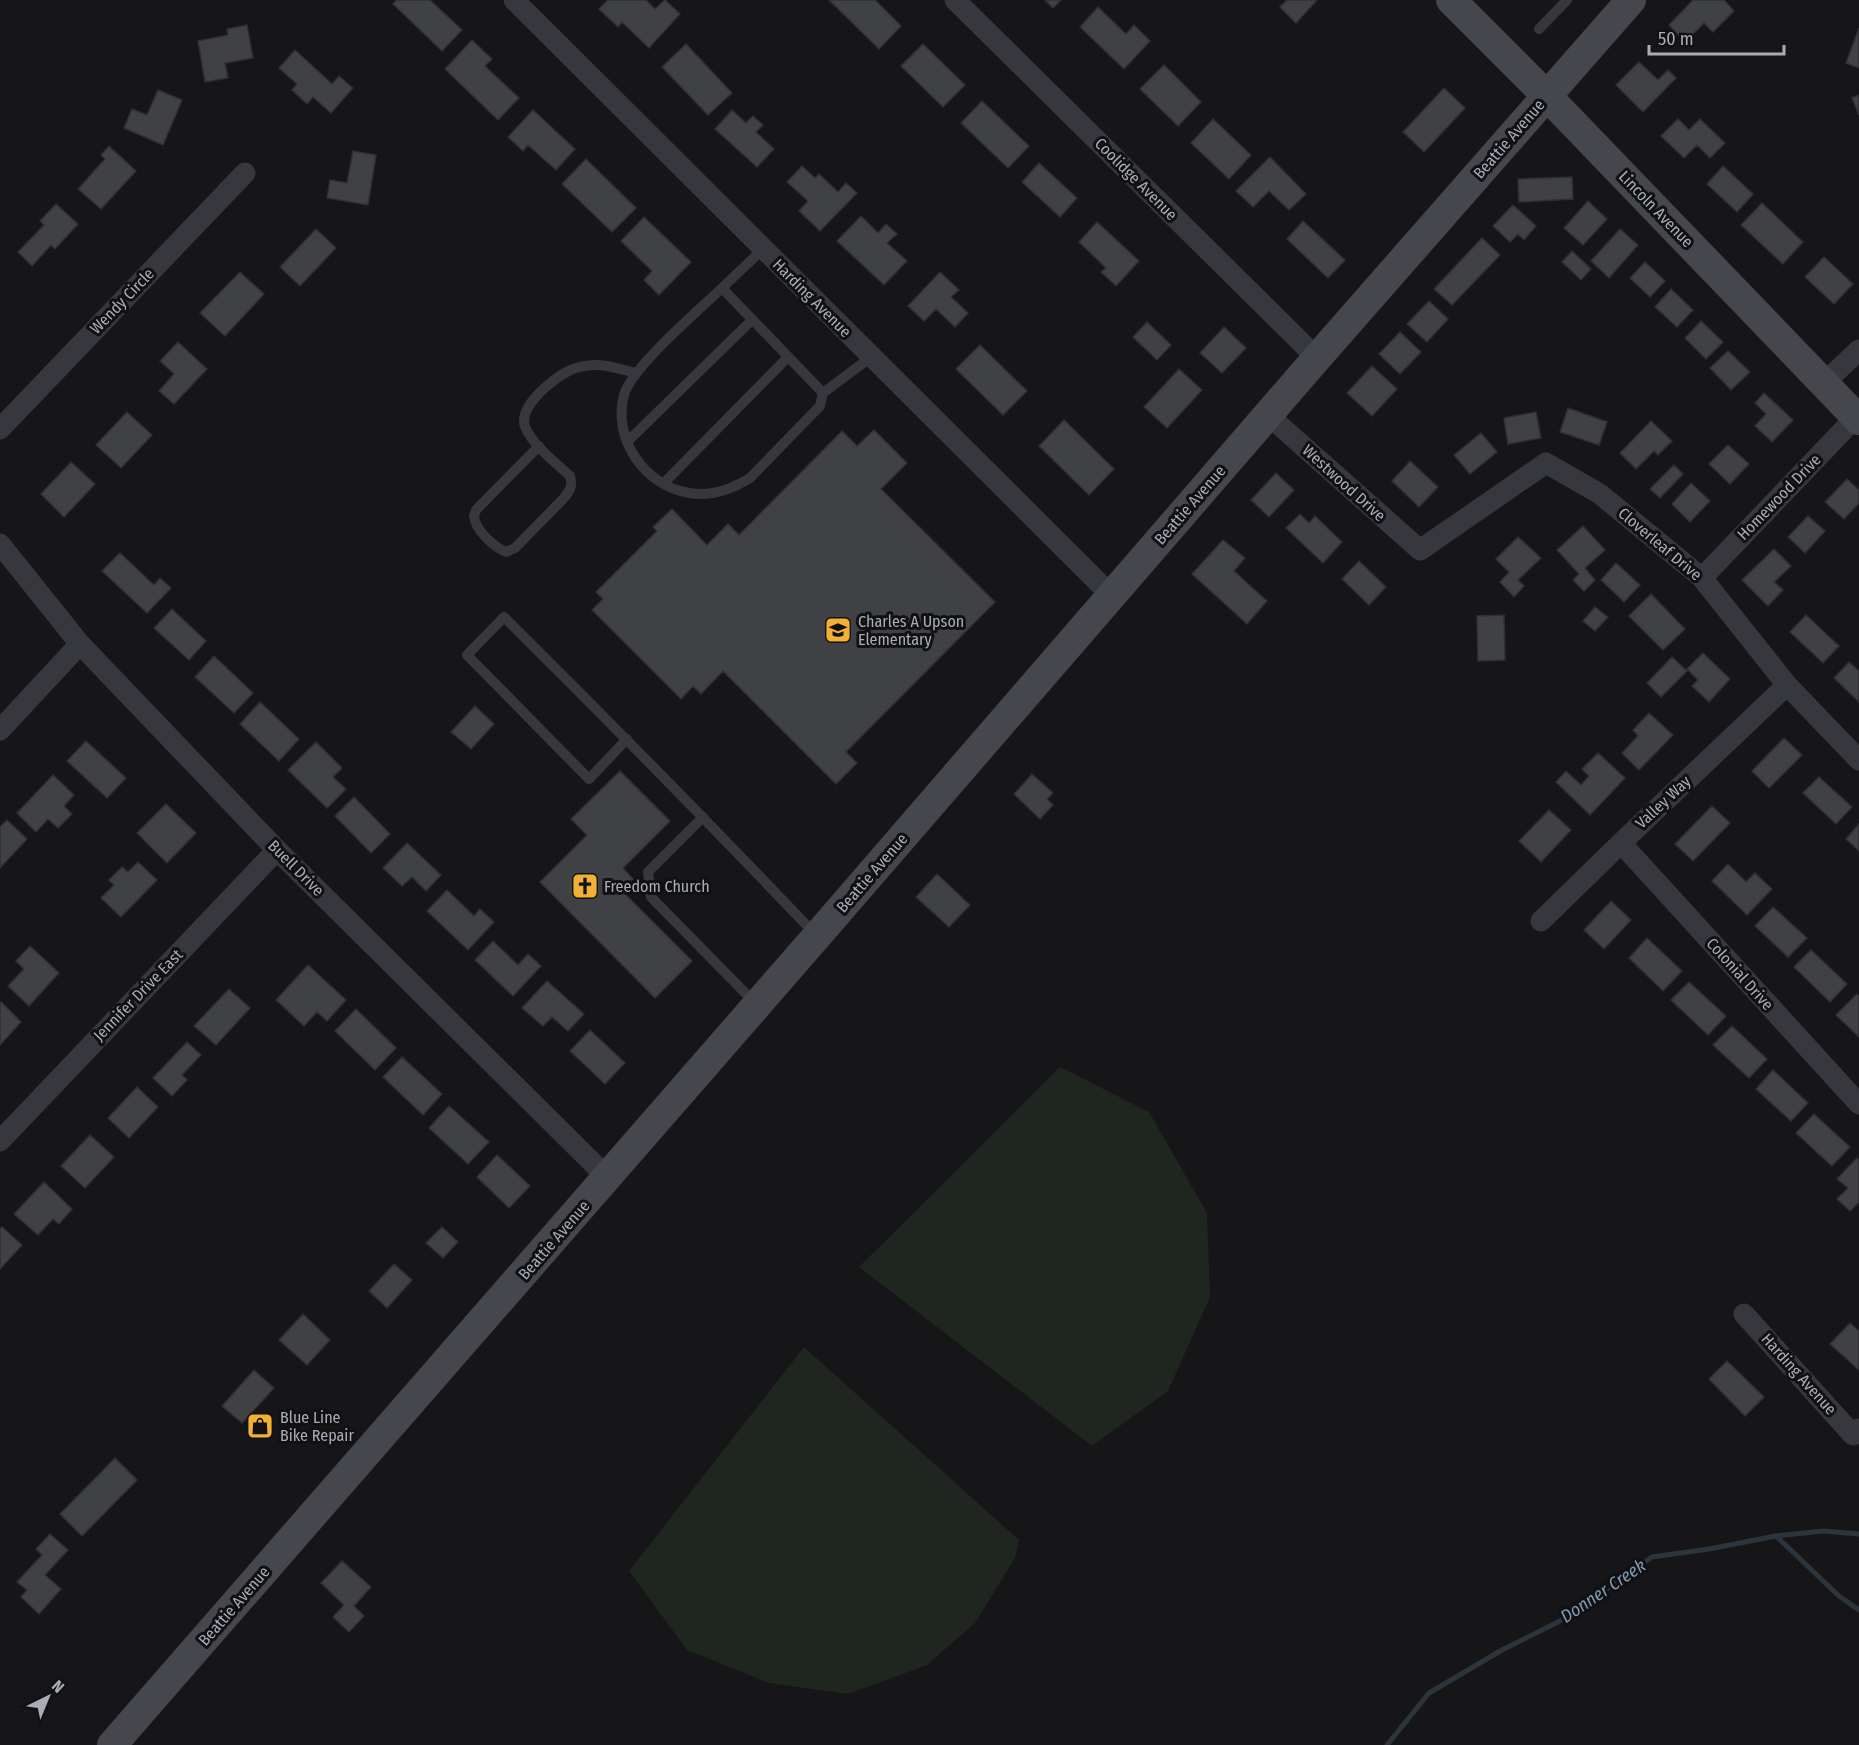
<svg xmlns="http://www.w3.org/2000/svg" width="1859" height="1745" font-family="'Fira Sans Condensed',sans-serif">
	<rect width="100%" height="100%" fill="#161618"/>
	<path fill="#1e261f" d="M 1060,1067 L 1149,1112 L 1207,1213 L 1210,1297 L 1168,1391 L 1092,1446 L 859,1267 Z
		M 804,1347 L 1019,1540 L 1015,1558 L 975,1623 L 927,1665 L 848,1694 L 769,1683 L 687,1650 L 629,1571 Z"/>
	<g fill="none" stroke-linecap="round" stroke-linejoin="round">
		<path stroke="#2c353c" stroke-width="5" d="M 1776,1536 L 1839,1596 L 1859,1610
			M 1387,1745 L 1429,1693 L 1502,1650 L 1564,1619 L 1652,1557 L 1709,1549 L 1776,1536 L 1823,1531 L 1859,1534"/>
	</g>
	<path fill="#404145" stroke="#303034" stroke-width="1.5" d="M 397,0 L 430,0 L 462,30 L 442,51 L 393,4 Z
		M 608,0 L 646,0 L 655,9 L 665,0 L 680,14 L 649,48 L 622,22 L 618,27 L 599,9 Z
		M 829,0 L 875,0 L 901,26 L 879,49 Z
		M 1045,0 L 1061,0 L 1053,8 Z
		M 1287,0 L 1317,0 L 1296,23 L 1280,7 Z
		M 1693,0 L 1724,0 L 1734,11 L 1713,32 L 1704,23 L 1685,42 L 1669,25 Z
		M 1098,7 L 1126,34 L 1134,25 L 1150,41 L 1124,69 L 1080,27 Z
		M 247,25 L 253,58 L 225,63 L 228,78 L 205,82 L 198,41 L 228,35 L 227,29 Z
		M 1859,28 L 1859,68 L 1846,63 Z
		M 472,40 L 492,59 L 485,66 L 519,98 L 498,120 L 445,69 Z
		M 686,44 L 732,93 L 708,115 L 662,67 Z
		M 923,44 L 965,85 L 943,107 L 901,66 Z
		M 295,50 L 332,84 L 339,76 L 353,88 L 331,113 L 313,97 L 307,104 L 292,90 L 297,84 L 279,68 Z
		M 1639,62 L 1658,80 L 1668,70 L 1676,78 L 1643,112 L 1616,85 Z
		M 1164,65 L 1201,102 L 1178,126 L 1140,89 Z
		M 1444,88 L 1465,108 L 1424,152 L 1403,132 Z
		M 158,90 L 182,100 L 163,145 L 124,128 L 132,109 L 147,115 Z
		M 1859,95 L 1859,115 L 1852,98 Z
		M 982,101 L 1029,146 L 1008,168 L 961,123 Z
		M 533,110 L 575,149 L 556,170 L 528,145 L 523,151 L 508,137 Z
		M 732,110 L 746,123 L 753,116 L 763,125 L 756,132 L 774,149 L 757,167 L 715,129 Z
		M 1213,119 L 1251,155 L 1229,179 L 1191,143 Z
		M 1678,119 L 1689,130 L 1700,119 L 1725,143 L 1710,158 L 1697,145 L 1684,158 L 1661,136 Z
		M 109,146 L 136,171 L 101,209 L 78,189 L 105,159 L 101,155 Z
		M 353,151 L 376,155 L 368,205 L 327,198 L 330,180 L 347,183 Z
		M 1270,157 L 1306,194 L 1289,210 L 1269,191 L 1253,207 L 1236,191 Z
		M 586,159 L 636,208 L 612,232 L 562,184 Z
		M 1039,163 L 1077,198 L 1060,217 L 1022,182 Z
		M 802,166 L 815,178 L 819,174 L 838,192 L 846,183 L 857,193 L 820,231 L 799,211 L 808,201 L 787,182 Z
		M 1723,166 L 1753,194 L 1737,212 L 1707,184 Z
		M 1572,177 L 1573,199 L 1519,202 L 1518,179 Z
		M 1588,201 L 1607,219 L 1583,245 L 1564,228 Z
		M 1762,203 L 1803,242 L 1783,264 L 1741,225 Z
		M 56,204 L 78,224 L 55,249 L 51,245 L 32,266 L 18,252 L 44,225 L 40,221 Z
		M 1513,205 L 1536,226 L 1524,240 L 1518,234 L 1510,242 L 1493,226 Z
		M 861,216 L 878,233 L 886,224 L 897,234 L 887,243 L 907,261 L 884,285 L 837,241 Z
		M 644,217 L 691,262 L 659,295 L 644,280 L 652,271 L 621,241 Z
		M 1303,221 L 1345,260 L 1328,278 L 1287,239 Z
		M 1097,222 L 1139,261 L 1116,286 L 1101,272 L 1106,268 L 1079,242 Z
		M 316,229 L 336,248 L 300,286 L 280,267 Z
		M 1620,229 L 1638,245 L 1609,278 L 1591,261 Z
		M 1482,238 L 1500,255 L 1452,305 L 1434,289 Z
		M 1572,251 L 1591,269 L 1581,280 L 1562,262 Z
		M 1824,257 L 1853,284 L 1834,304 L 1805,277 Z
		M 1645,262 L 1665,281 L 1650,297 L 1630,278 Z
		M 240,272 L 264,294 L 225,336 L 200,313 Z
		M 940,272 L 959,290 L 951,297 L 968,313 L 955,327 L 936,309 L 924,321 L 908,306 Z
		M 1671,289 L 1693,310 L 1677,327 L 1655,307 Z
		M 1429,301 L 1448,319 L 1427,342 L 1407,324 Z
		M 1701,321 L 1723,342 L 1706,359 L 1685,338 Z
		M 1147,322 L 1171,345 L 1157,360 L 1133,337 Z
		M 1224,327 L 1246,348 L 1222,373 L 1200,353 Z
		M 1400,332 L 1421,352 L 1400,374 L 1379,354 Z
		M 178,342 L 207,369 L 174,404 L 159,391 L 174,374 L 160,361 Z
		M 980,345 L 1027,391 L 1003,415 L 956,369 Z
		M 1728,351 L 1750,372 L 1731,390 L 1710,368 Z
		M 1372,366 L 1397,389 L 1372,416 L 1347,393 Z
		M 1179,369 L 1202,390 L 1167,428 L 1144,407 Z
		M 1764,393 L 1793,420 L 1772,442 L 1755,426 L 1766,414 L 1755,403 Z
		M 1568,408 L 1607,422 L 1599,445 L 1560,432 Z
		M 127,412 L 152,435 L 121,468 L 96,445 Z
		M 1536,412 L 1541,438 L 1508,444 L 1504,418 Z
		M 1064,420 L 1114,469 L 1089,495 L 1039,446 Z
		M 1651,421 L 1672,441 L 1658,455 L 1654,451 L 1636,469 L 1620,453 Z
		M 874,430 L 907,463 L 881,489 L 995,602 L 846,752 L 857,763 L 836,784 L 723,671 L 701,694 L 693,686 L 681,699 L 592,610 L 603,599 L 596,592 L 657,531 L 653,527 L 672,509 L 707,545 L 728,524 L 739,535 L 842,431 L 857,446 Z
		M 1481,433 L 1497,452 L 1470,474 L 1454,455 Z
		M 1728,445 L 1749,464 L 1730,484 L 1709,464 Z
		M 1410,461 L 1438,487 L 1419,507 L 1392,481 Z
		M 71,462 L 95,484 L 64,517 L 41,494 Z
		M 1674,465 L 1683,474 L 1660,498 L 1650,489 Z
		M 1276,473 L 1294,490 L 1269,517 L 1251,500 Z
		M 1847,479 L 1859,490 L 1859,503 L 1844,519 L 1825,502 Z
		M 1691,483 L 1710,501 L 1690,522 L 1672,504 Z
		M 1300,514 L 1309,523 L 1315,516 L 1342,542 L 1323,563 L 1286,528 Z
		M 1808,516 L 1825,531 L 1805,553 L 1788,537 Z
		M 1583,526 L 1605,550 L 1585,568 L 1595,580 L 1584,591 L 1573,580 L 1579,574 L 1557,550 Z
		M 1518,537 L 1541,558 L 1518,580 L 1524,586 L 1514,597 L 1500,582 L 1509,572 L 1496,559 Z
		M 1223,540 L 1245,558 L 1234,571 L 1267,601 L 1247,624 L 1192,574 Z
		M 1774,549 L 1791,566 L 1774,582 L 1783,590 L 1768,606 L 1742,580 Z
		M 120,553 L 154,585 L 160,578 L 171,588 L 147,613 L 102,571 Z
		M 1359,561 L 1386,587 L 1369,605 L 1342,579 Z
		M 1616,563 L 1640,585 L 1624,602 L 1601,580 Z
		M 1651,594 L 1685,629 L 1663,650 L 1629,616 Z
		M 1595,607 L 1608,617 L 1595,631 L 1583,621 Z
		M 172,609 L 206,641 L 189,660 L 154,628 Z
		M 1504,615 L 1505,660 L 1478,661 L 1477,616 Z
		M 1806,615 L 1839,646 L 1823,663 L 1790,632 Z
		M 1703,653 L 1730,679 L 1709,702 L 1692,686 L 1698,680 L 1687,669 Z
		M 214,656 L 253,693 L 234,713 L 195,677 Z
		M 1672,657 L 1687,671 L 1661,697 L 1647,683 Z
		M 1849,662 L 1859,671 L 1859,702 L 1834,678 Z
		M 260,702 L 299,739 L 279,761 L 240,724 Z
		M 475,706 L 494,724 L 471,749 L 451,732 Z
		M 1649,713 L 1673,735 L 1639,770 L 1622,753 L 1638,736 L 1633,730 Z
		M 1784,738 L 1802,755 L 1769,788 L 1752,771 Z
		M 86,741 L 126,778 L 107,798 L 67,761 Z
		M 316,742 L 342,768 L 333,777 L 346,789 L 327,808 L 288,770 Z
		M 1598,753 L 1625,778 L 1590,815 L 1556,782 L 1566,771 L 1581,785 L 1589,776 L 1582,769 Z
		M 620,771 L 670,821 L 623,868 L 633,879 L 621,890 L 692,961 L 655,998 L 540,882 L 587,835 L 571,819 Z
		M 1032,774 L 1053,793 L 1047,799 L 1053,805 L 1040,819 L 1014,794 Z
		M 53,775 L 74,795 L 64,806 L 72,814 L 58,828 L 48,819 L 36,832 L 17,813 Z
		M 1819,777 L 1852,807 L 1836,824 L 1803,793 Z
		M 354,797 L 390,834 L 371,853 L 335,816 Z
		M 166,804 L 196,833 L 167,863 L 137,833 Z
		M 1712,806 L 1730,823 L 1693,861 L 1675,844 Z
		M 1549,810 L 1571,830 L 1541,862 L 1519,841 Z
		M 7,820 L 27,839 L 0,868 L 0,827 Z
		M 1859,824 L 1859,851 L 1846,839 Z
		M 407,843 L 441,875 L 426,891 L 412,877 L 402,886 L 383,868 Z
		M 138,862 L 157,880 L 121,917 L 101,898 L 114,885 L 109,880 L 122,867 L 128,872 Z
		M 1728,864 L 1746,882 L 1755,873 L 1772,889 L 1747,915 L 1712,881 Z
		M 937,874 L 970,905 L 949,927 L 916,897 Z
		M 447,890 L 474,916 L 480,909 L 494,922 L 468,950 L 427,911 Z
		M 1611,901 L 1631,920 L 1604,949 L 1584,930 Z
		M 1773,907 L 1807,938 L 1788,957 L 1755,926 Z
		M 1647,938 L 1682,971 L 1663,991 L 1629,958 Z
		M 493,941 L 518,965 L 528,954 L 541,966 L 513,996 L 475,960 Z
		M 30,946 L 59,973 L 29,1006 L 8,986 L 24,969 L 16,961 Z
		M 1811,950 L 1847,984 L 1830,1002 L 1794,967 Z
		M 308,965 L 346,1000 L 327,1021 L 317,1012 L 304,1026 L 276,1000 Z
		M 547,981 L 584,1014 L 568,1031 L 552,1017 L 543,1026 L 522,1008 Z
		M 1689,982 L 1726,1016 L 1708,1035 L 1671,1000 Z
		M 229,989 L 250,1008 L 216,1045 L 194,1026 Z
		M 1857,994 L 1859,996 L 1859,1037 L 1836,1015 Z
		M 1,1002 L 21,1022 L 0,1045 L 0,1003 Z
		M 356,1009 L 396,1048 L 375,1070 L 335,1031 Z
		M 1732,1026 L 1767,1059 L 1749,1078 L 1713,1045 Z
		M 590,1030 L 625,1063 L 605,1084 L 570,1051 Z
		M 187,1042 L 201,1055 L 182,1075 L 187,1080 L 172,1096 L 153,1078 Z
		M 402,1057 L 442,1094 L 423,1115 L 383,1077 Z
		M 1773,1070 L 1808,1103 L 1791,1121 L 1756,1089 Z
		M 137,1087 L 158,1107 L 129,1138 L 108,1118 Z
		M 449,1106 L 489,1142 L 468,1164 L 429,1128 Z
		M 1814,1114 L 1850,1147 L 1832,1166 L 1796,1133 Z
		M 90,1135 L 114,1157 L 85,1188 L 61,1166 Z
		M 497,1155 L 530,1186 L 509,1208 L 477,1177 Z
		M 1857,1158 L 1859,1161 L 1859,1202 L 1850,1211 L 1837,1199 L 1848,1188 L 1837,1179 Z
		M 44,1182 L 72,1209 L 59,1224 L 53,1219 L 38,1235 L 14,1214 Z
		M 2,1227 L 22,1245 L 0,1269 L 0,1229 Z
		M 442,1227 L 458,1242 L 443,1258 L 426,1243 Z
		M 394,1264 L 412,1280 L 387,1308 L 369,1291 Z
		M 303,1314 L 330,1340 L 307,1365 L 279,1340 Z
		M 1850,1323 L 1859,1331 L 1859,1370 L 1830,1344 Z
		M 1727,1361 L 1764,1397 L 1745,1416 L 1709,1379 Z
		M 254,1370 L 274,1388 L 242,1423 L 222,1406 Z
		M 115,1458 L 137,1480 L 82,1536 L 60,1514 Z
		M 50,1534 L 68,1550 L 45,1575 L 61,1589 L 39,1614 L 21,1597 L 27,1590 L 17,1582 L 42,1555 L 36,1549 Z
		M 342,1561 L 371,1587 L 354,1606 L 364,1616 L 349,1632 L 333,1617 L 344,1605 L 321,1583 Z"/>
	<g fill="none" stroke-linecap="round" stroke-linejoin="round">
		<path stroke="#37383d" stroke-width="10" d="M 1539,29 L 1567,0
			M 763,249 L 722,288 L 823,393 L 871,357
			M 722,288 C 699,310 631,368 624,395 C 612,439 645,486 689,493 C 711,497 732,489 750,478 L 820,406 L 823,393
			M 627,442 L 752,320
			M 539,446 L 476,510 L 474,516 C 475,530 494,547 506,552 L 515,548 L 563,499 C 570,491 573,486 570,476 C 555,462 535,447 526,429 C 515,408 555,376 573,369 C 579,367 589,365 596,365 C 609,365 623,370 636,373
			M 664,483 L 788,357
			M 627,739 L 589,779 L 467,655 L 504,617 C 609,721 713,827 815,934
			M 703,817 L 648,872 L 651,897 L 755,1003"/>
		<path stroke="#37383d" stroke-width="21" d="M 514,0 L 1111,595
			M 955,0 L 1317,358
			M 1824,383 L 1859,350
			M 1268,415 L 1420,550 L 1546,463 L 1600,494 L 1702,578 L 1787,685 L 1859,760
			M 0,429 L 245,173
			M 0,544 L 80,644 L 277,850 L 608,1178
			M 1702,578 L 1856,417
			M 0,730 L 80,644
			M 1621,843 L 1859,1104
			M 1541,921 L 1621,843 L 1787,685
			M 0,1141 L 277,850
			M 1744,1314 L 1853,1435 L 1859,1429"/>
		<path stroke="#45474d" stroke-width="30" d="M 1451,0 L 1547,96 L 1859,420
			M 112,1745 L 817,936 L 1317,358 L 1631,0"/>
	</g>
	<defs>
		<symbol id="school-square" viewBox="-11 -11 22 22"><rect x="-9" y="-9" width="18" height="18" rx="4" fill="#f2b134" stroke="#111113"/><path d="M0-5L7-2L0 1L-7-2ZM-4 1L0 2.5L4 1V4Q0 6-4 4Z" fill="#111"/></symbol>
		<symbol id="church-square" viewBox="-11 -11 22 22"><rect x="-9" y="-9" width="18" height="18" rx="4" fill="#f2b134" stroke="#111113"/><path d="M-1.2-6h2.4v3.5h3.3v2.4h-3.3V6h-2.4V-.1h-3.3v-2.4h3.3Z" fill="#111"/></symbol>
		<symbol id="shop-square" viewBox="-11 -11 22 22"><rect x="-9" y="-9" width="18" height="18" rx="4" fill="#f2b134" stroke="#111113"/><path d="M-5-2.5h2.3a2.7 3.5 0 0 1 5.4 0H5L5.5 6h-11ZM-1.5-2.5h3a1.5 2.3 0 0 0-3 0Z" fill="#111"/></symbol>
	</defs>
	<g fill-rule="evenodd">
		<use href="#school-square" x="823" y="615" width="30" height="30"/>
		<use href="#church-square" x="570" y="871" width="30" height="30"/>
		<use href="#shop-square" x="245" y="1411" width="30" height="30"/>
	</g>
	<g text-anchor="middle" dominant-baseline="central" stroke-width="6" stroke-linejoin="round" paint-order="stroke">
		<g font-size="16" fill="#a8adb8" stroke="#111113">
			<text transform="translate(1509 139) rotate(-49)">Beattie Avenue</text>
			<text transform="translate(1136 179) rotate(45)">Coolidge Avenue</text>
			<text transform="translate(1656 209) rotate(46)">Lincoln Avenue</text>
			<text transform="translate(812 298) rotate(45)">Harding Avenue</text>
			<text transform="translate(122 301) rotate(-46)">Wendy Circle</text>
			<text transform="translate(1344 483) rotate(42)">Westwood Drive</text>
			<text transform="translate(1779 497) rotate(-46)">Homewood Drive</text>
			<text transform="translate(1190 505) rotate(-49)">Beattie Avenue</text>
			<text transform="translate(1660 544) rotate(40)">Cloverleaf Drive</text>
			<text transform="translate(1663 802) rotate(-43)">Valley Way</text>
			<text transform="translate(296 868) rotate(45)">Buell Drive</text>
			<text transform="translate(872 873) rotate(-49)">Beattie Avenue</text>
			<text transform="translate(1740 974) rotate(48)">Colonial Drive</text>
			<text transform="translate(138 995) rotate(-46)">Jennifer Drive East</text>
			<text transform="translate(554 1240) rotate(-49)">Beattie Avenue</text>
			<text transform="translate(1799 1374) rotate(48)">Harding Avenue</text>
			<text transform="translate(234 1606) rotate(-49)">Beattie Avenue</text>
		</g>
		<g font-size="16" fill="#a8adb8" stroke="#111113" text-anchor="start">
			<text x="858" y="621">Charles A Upson<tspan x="858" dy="18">Elementary</tspan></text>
			<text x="604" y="886">Freedom Church</text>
			<text x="280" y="1417">Blue Line<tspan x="280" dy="18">Bike Repair</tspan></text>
		</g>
		<g font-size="18" font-style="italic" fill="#7f9bb3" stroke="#111113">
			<text transform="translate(1603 1591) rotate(-34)">Donner Creek</text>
		</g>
	</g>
	<g transform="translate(48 1697) rotate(43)" stroke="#111113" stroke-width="4.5" paint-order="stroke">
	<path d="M0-4.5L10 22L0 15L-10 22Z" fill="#a8adb8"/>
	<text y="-9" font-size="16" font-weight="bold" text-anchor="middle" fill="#a8adb8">N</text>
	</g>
	<path d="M1649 45v9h135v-9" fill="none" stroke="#a8adb8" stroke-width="3"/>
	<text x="1658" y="45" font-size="18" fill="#a8adb8" stroke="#111113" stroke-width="4.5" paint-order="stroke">50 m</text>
</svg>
